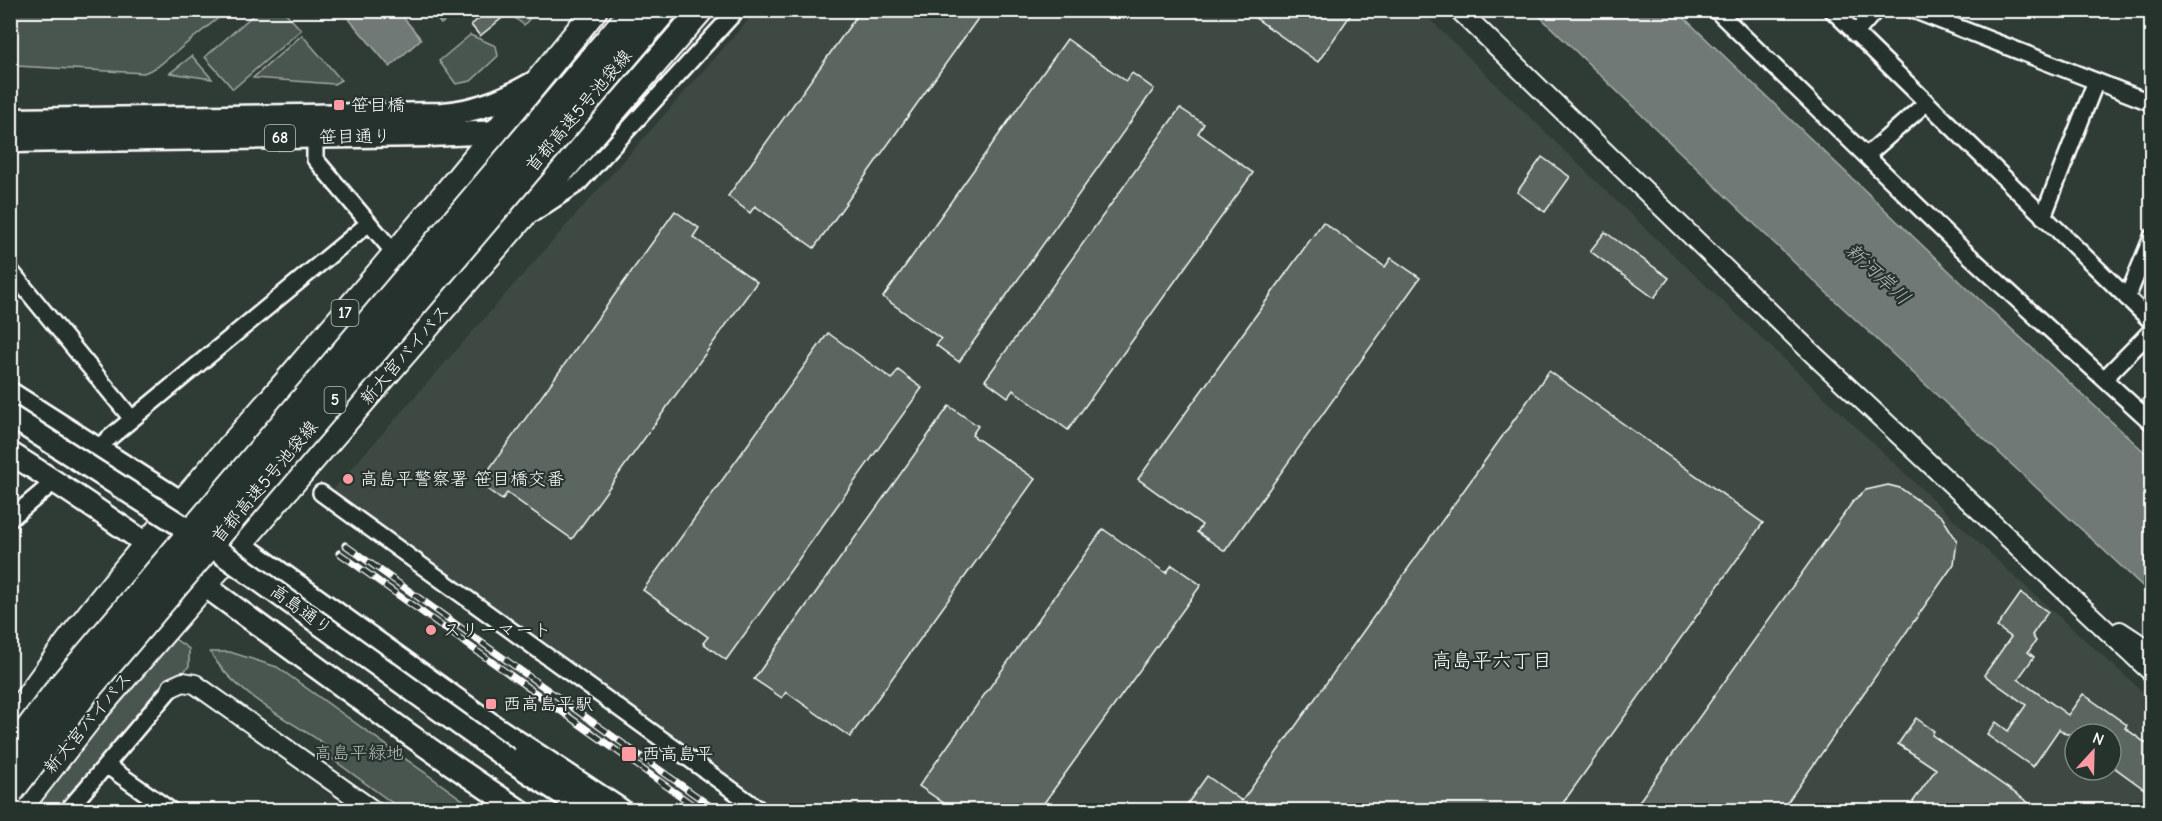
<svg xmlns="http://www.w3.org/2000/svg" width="2162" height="821" font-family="'Comic Neue','Klee One',sans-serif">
	<rect width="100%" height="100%" fill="#2f3b35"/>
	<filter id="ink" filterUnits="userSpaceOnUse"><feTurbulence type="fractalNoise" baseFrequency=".0167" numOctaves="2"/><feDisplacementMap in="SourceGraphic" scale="12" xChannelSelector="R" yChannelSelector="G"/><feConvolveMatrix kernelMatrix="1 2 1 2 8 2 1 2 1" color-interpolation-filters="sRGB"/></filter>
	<g filter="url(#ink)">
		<path fill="#3c4842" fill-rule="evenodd" d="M 756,11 L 1421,11 L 1606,191 L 2014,576 L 2151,699 L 2151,810 L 778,810 L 337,495 L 334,488 ZM 2075,734 L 2111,734 L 2111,770 L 2075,770 Z"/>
		<path fill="#4a544f" stroke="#a4aaa7" stroke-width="1.5" d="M 259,10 L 284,11 L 301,30 L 233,89 L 205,57 Z
			M 10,11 L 11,10 L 227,11 L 157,67 L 144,73 L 16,66 L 11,59 Z
			M 506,11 L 536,11 L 524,25 Z
			M 302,35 L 341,80 L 334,84 L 253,78 Z
			M 470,35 L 496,46 L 498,56 L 471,81 L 456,84 L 439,61 Z
			M 192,56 L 212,79 L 170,73 Z
			M 172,637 L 189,649 L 189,666 L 63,810 L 35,810 L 114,702 Z
			M 210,652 L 230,652 L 277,667 L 477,810 L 402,810 L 324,753 L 323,743 C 284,717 234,693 210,652 Z"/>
		<path fill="#707975" stroke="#a9afac" stroke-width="1.5" d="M 342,11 L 398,11 L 421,39 L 390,67 Z
			M 430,11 L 457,11 L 441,24 Z
			M 1534,11 L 1677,11 L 1967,288 L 2151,458 L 2151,594 L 1800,268 Z"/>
		<path fill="#5b6661" stroke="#fff" stroke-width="1.5" d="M 489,10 L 512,10 L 480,36 L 471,25 Z
			M 861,10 L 984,10 L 814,248 L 755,206 L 750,213 L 728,196 Z
			M 1244,10 L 1354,10 L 1318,62 Z
			M 1067,39 L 1126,81 L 1132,73 L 1154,89 L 959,362 L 936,345 L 941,339 L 883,297 Z
			M 1180,108 L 1204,124 L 1198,133 L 1253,173 L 1068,430 L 1013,390 L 1008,397 L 985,380 Z
			M 1542,157 L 1570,177 L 1545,212 L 1517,192 Z
			M 675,211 L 699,228 L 693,237 L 757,282 L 572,539 L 507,493 L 502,500 L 479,483 Z
			M 1323,222 L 1385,267 L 1391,258 L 1420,278 L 1225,551 L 1197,532 L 1202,525 L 1138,479 Z
			M 1605,232 L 1669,278 L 1654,298 L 1590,251 Z
			M 828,333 L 892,379 L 898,370 L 922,388 L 726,660 L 703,643 L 708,637 L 643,590 Z
			M 1549,371 L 1763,523 L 1558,810 L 1183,810 L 1207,776 L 1242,801 Z
			M 949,406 L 978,426 L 972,435 L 1035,479 L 850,737 L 786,692 L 782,698 L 754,679 Z
			M 1888,485 L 1900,488 L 1942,517 L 1957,541 L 1954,564 L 1782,810 L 1633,810 L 1854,500 L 1866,490 Z
			M 1103,529 L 1166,573 L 1172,565 L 1201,585 L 1039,810 L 954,810 L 919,786 Z
			M 2021,593 L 2048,612 L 2032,635 L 2036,641 L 2028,652 L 2034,657 L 2018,679 L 2068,715 L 2083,694 L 2127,725 L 2125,728 L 2151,747 L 2151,794 L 2111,765 L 2111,734 L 2066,734 L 2059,729 L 2033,767 L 1987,735 L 1996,722 L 2008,731 L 2026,705 L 1984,675 L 2011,637 L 1997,627 Z
			M 1916,718 L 1934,731 L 1932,735 L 2039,810 L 1907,810 L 1936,769 L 1898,744 Z"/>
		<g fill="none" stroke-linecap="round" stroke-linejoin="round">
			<defs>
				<path id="minor" d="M 1716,10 L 1961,248 L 2152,423
					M 1832,10 L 2152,322
					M 1913,10 L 2152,103
					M 1855,34 L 1876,10
					M 315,137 L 315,159 L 396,255
					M 1866,156 L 1926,103
					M 534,213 L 578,184 L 737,10
					M 2043,217 L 2096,81
					M 10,270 L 132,419
					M 2127,298 L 2152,237
					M 2104,379 L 2152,330
					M 96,449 L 369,223
					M 321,493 L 760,810
					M 10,519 L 55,481
					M 106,765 L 170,810
					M 68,810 L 172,687"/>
				<path id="tertiary" d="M 1459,10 L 1815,356 L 2152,673
					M 2120,631 L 2152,652
					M 172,687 L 183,682 L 195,684 L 373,810"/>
				<path id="secondary" d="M 10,393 L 181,502 L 495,727 L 621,810
					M 10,453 C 186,563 346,696 519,810
					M 508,759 L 587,810"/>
				<path id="primary" d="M 10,120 L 443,114 C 477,111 504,100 534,83
					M 10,141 L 429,135 L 549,130 L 584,122 L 618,104"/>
				<path id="trunk" d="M 10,723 C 92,601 191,492 287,381 C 392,259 494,136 595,10
					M 18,810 L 93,714 L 701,10"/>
			</defs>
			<use href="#minor" stroke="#fff" stroke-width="20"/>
			<use href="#tertiary" stroke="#fff" stroke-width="22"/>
			<use href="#secondary" stroke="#fff" stroke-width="26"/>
			<use href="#primary" stroke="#fff" stroke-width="27"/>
			<use href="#trunk" stroke="#fff" stroke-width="28"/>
			<use href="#minor" stroke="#26332d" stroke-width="15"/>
			<use href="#tertiary" stroke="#26332d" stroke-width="18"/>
			<use href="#secondary" stroke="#26332d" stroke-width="21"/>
			<use href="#primary" stroke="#26332d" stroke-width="22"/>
			<use href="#trunk" stroke="#26332d" stroke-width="24"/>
			<defs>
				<path id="rail" d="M 345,545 L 716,810
					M 339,553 L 700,810"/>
			</defs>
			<use href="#rail" stroke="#fff" stroke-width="7"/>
			<use href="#rail" stroke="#26332d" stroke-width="4.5" stroke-dasharray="14" stroke-linecap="butt"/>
			<defs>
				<path id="secondary-bridge" d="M 10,416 L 199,537 L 508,759"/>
				<path id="motorway-bridge" d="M 10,754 L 58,690 L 634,10
					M 10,792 L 90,686 L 664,10"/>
			</defs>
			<use href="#secondary-bridge" stroke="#fff" stroke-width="26" stroke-linecap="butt"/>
			<use href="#motorway-bridge" stroke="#fff" stroke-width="30" stroke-linecap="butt"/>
			<use href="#secondary-bridge" stroke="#26332d" stroke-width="21"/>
			<use href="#motorway-bridge" stroke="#26332d" stroke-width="26"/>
		</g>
	</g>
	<g fill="#ff9aa2" stroke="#26332d" stroke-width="2">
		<rect x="333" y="99" width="12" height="12" rx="3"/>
		<circle cx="348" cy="479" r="6"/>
		<circle cx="431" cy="630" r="6"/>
		<rect x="485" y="698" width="12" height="12" rx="3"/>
		<rect x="621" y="746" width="16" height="16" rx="3"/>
	</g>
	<g text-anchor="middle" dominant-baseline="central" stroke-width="4.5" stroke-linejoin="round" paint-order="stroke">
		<g fill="#26332d" stroke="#bec2c0" stroke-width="1.5">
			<rect x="265" y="125" width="30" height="26" rx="4.5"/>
			<rect x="331.5" y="300" width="27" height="26" rx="4.5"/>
			<rect x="324.5" y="387" width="21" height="26" rx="4.5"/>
		</g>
		<g font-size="16" font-weight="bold" fill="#fff">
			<text x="280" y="138">68</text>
			<text x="345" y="313">17</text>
			<text x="335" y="400">5</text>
		</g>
		<g font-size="18" fill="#fff" stroke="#26332d" text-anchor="start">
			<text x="351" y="105">笹目橋</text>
			<text x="360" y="479">高島平警察署 笹目橋交番</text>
			<text x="443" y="630">スリーマート</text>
			<text x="503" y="704">西高島平駅</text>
			<text x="642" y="754">西高島平</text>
		</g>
		<g font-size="18" fill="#fff" stroke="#26332d">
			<text transform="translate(579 111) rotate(-50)">首都高速5号池袋線</text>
			<text transform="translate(355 137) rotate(-1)">笹目通り</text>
			<text transform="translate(405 355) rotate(-49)">新大宮バイパス</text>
			<text transform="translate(265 482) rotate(-50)">首都高速5号池袋線</text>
			<text transform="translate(301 610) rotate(36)">高島通り</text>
			<text transform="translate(88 723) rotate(-50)">新大宮バイパス</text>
		</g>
		<g font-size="18" fill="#b7bbb9" stroke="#26332d">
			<text x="359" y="753">高島平緑地</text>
		</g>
		<g font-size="20" font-style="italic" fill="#b8bcba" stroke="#26332d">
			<text transform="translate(1878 274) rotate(43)">新河岸川</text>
		</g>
		<g font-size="20" fill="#fff" stroke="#26332d">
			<text x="1492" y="660">高島平六丁目</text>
		</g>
	</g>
	<rect width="2162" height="821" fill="none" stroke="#26332d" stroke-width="36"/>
	<rect x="18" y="18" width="2126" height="785" fill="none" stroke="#fff" stroke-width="2" filter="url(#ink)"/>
	<g transform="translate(2093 752) rotate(22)"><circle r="28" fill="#26332d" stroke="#7d8581" stroke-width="1.5"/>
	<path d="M0-4.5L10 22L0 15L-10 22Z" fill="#ff9aa2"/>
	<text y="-9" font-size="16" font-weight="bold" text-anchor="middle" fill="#ffffff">N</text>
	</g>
</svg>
